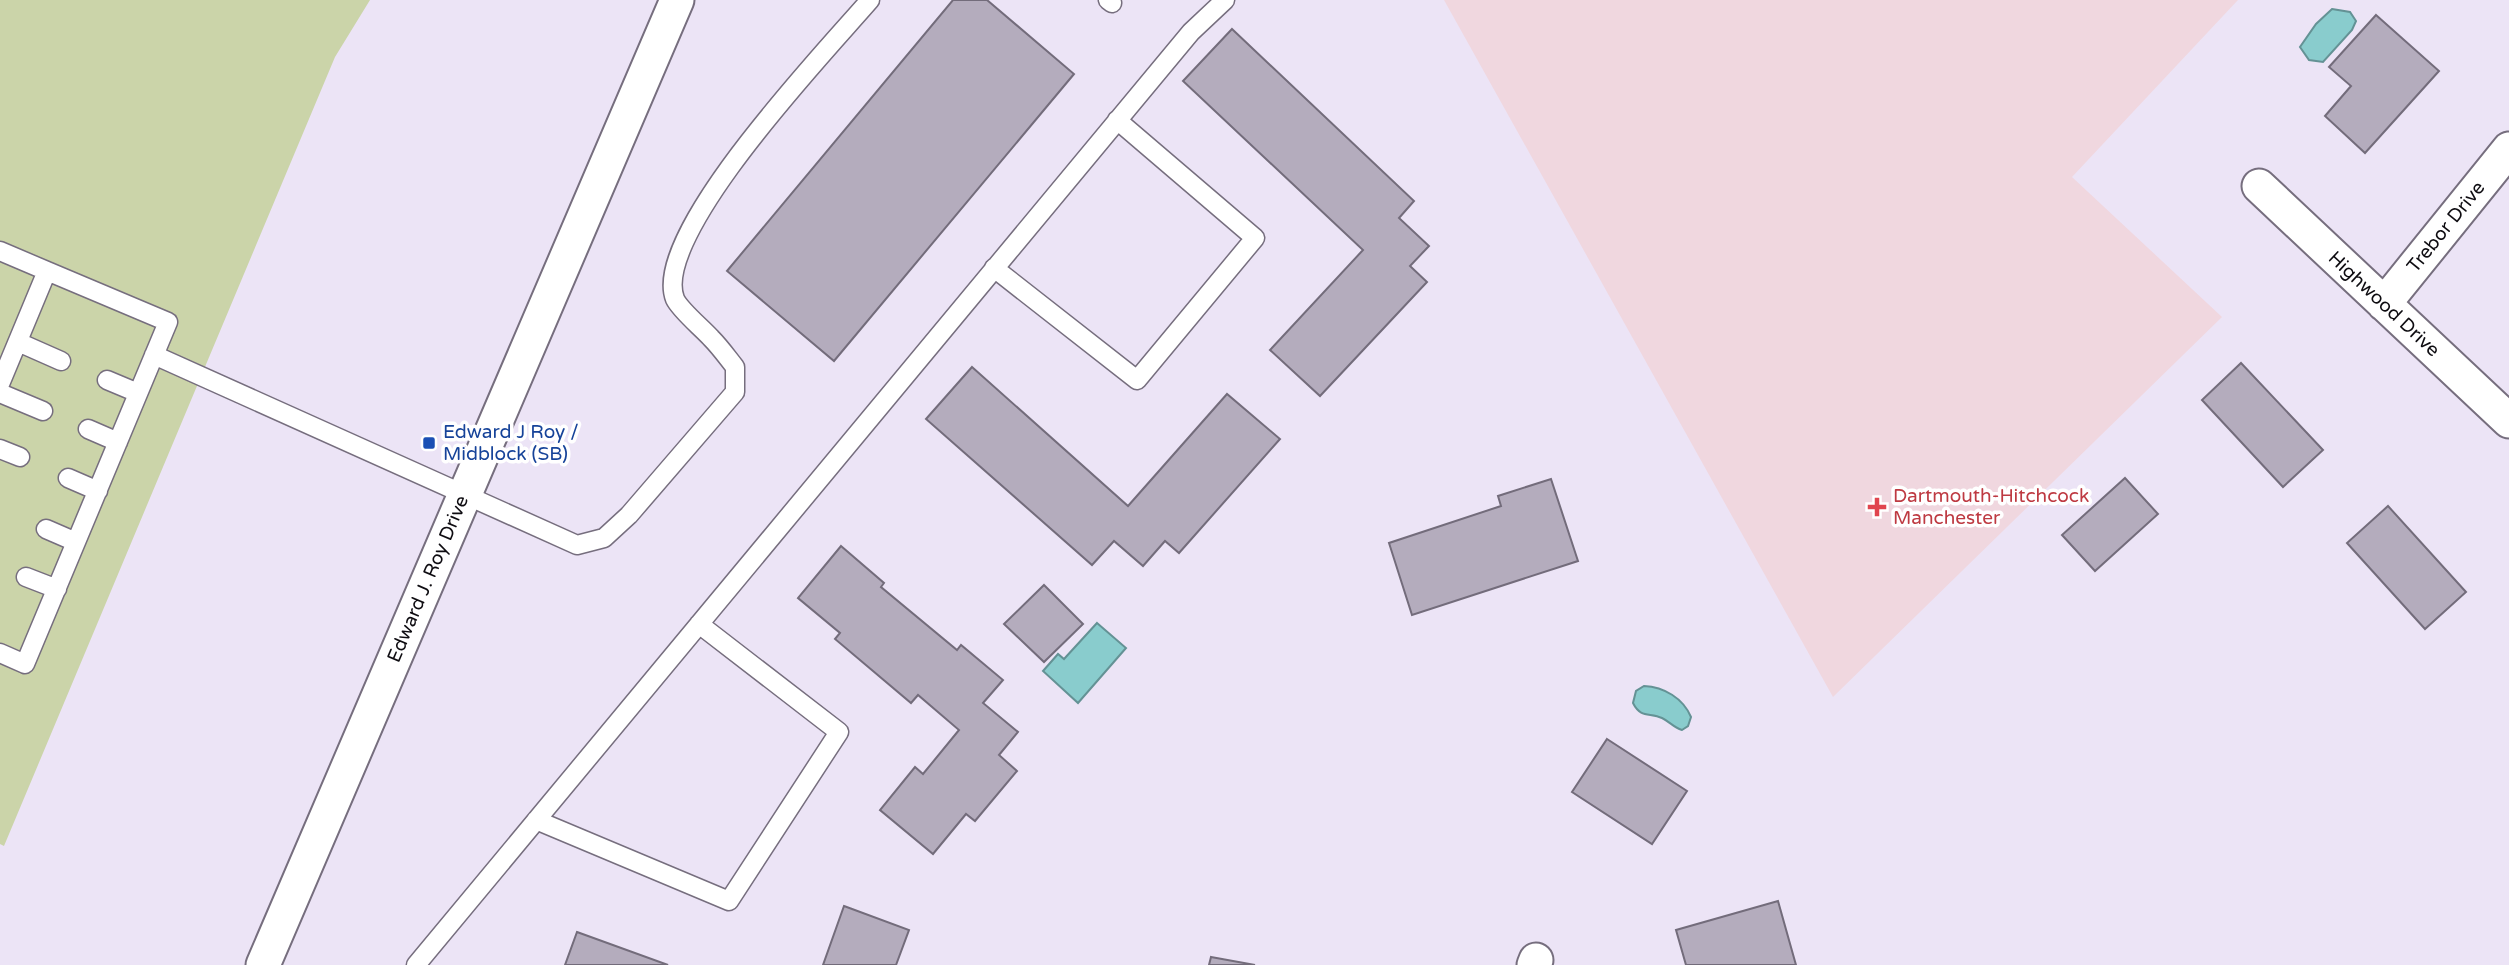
<svg xmlns="http://www.w3.org/2000/svg" width="2509" height="965" font-family="'Varela Round',sans-serif">
	<rect width="100%" height="100%" fill="#ece4f6"/>
	<path fill="#f0d7df" d="M 1444,0 L 2238,0 L 2072,177 L 2222,317 L 1833,697 Z"/>
	<path fill="#cbd4a9" d="M 0,0 L 370,0 L 335,57 L 4,846 L 0,844 Z"/>
	<path fill="#89cccd" stroke="#649295" stroke-width="2" d="M 2332,9 L 2350,12 L 2356,21 L 2352,30 L 2323,62 L 2309,60 L 2300,47 L 2316,24 Z
		M 1097,623 L 1126,648 L 1078,703 L 1043,671 L 1058,654 L 1064,659 Z
		M 1644,686 C 1664,687 1683,698 1691,717 L 1688,726 L 1682,730 C 1673,727 1670,722 1662,718 C 1650,712 1641,719 1633,703 L 1636,691 Z"/>
	<path fill="#b4acbd" stroke="#736c7b" stroke-width="2" d="M 953,0 L 987,0 L 1074,74 L 834,361 L 727,271 Z
		M 2376,15 L 2439,71 L 2365,153 L 2325,116 L 2351,86 L 2329,67 Z
		M 1232,29 L 1414,201 L 1399,218 L 1429,246 L 1410,266 L 1427,282 L 1320,396 L 1270,350 L 1363,250 L 1183,81 Z
		M 2241,363 L 2323,450 L 2283,487 L 2202,400 Z
		M 972,367 L 1128,506 L 1227,394 L 1280,439 L 1179,553 L 1165,541 L 1143,566 L 1114,541 L 1092,565 L 926,419 Z
		M 2125,478 L 2158,514 L 2095,571 L 2062,535 Z
		M 1551,479 L 1578,561 L 1412,615 L 1389,543 L 1501,506 L 1498,496 Z
		M 2388,506 L 2466,592 L 2425,629 L 2347,543 Z
		M 841,546 L 884,583 L 881,587 L 957,650 L 961,645 L 1003,680 L 983,703 L 1018,732 L 999,755 L 1017,771 L 975,821 L 966,814 L 933,854 L 880,810 L 915,767 L 923,774 L 959,730 L 918,695 L 911,703 L 835,639 L 840,633 L 798,598 Z
		M 1044,585 L 1083,624 L 1044,662 L 1004,624 Z
		M 1607,739 L 1687,791 L 1652,844 L 1572,792 Z
		M 1778,901 L 1796,965 L 1686,965 L 1676,930 Z
		M 844,906 L 909,930 L 896,965 L 823,965 Z
		M 577,932 L 668,965 L 565,965 Z
		M 1211,957 L 1255,965 L 1209,965 Z"/>
	<g fill="none" stroke-linecap="round" stroke-linejoin="round">
		<defs>
			<path id="lane" d="M 1108,0 L 1112,3
				M 0,251 L 47,271
				M 994,268 L 1137,380 L 1255,238 L 1117,120
				M 18,342 L 61,361
				M 154,355 L 577,545 L 604,538 L 629,515 L 735,392 L 735,367 C 727,357 720,347 711,338 C 702,328 680,310 675,299 C 650,235 827,50 870,0
				M 107,380 L 138,393
				M 0,384 L 47,271 L 168,322 L 25,664 L 0,653
				M 0,393 L 43,411
				M 88,429 L 118,442
				M 0,449 L 20,457
				M 68,478 L 98,491
				M 46,529 L 76,542
				M 26,577 L 57,589
				M 536,820 L 729,901 L 839,732 L 699,624
				M 416,965 L 1191,32 L 1225,0"/>
			<path id="street" d="M 2259,186 L 2509,421
				M 2384,304 L 2509,149
				M 263,965 L 677,0
				M 1534,965 L 1536,960"/>
		</defs>
		<use href="#lane" stroke="#766e7e" stroke-width="21"/>
		<use href="#street" stroke="#766e7e" stroke-width="37"/>
		<use href="#lane" stroke="#fff" stroke-width="18"/>
		<use href="#street" stroke="#fff" stroke-width="33"/>
	</g>
	<rect fill="#1a4fb4" stroke="#fff" stroke-width="2.5" x="422" y="436" width="14" height="14" rx="3.5"/>
	<path fill="#e0444e" stroke="#fff" stroke-width="2.5" d="M1873.5 496.5h7v7h7v7h-7v7h-7v-7h-7v-7h7z"/>
	<g text-anchor="middle" dominant-baseline="central" stroke-width="7" stroke-linejoin="round" paint-order="stroke">
		<g font-size="19" fill="#0e0c11" stroke="#fff">
			<text transform="translate(2446 227) rotate(-51)">Trebor Drive</text>
			<text transform="translate(2384 304) rotate(43)">Highwood Drive</text>
			<text transform="translate(428 579) rotate(-67)">Edward J. Roy Drive</text>
		</g>
		<g font-size="19" fill="#164399" stroke="#fff" text-anchor="start">
			<text x="443" y="432">Edward J Roy /<tspan x="443" dy="22">Midblock (SB)</tspan></text>
		</g>
		<g font-size="19" fill="#be3a42" stroke="#fff" text-anchor="start">
			<text x="1893" y="496">Dartmouth-Hitchcock<tspan x="1893" dy="22">Manchester</tspan></text>
		</g>
	</g>
</svg>
